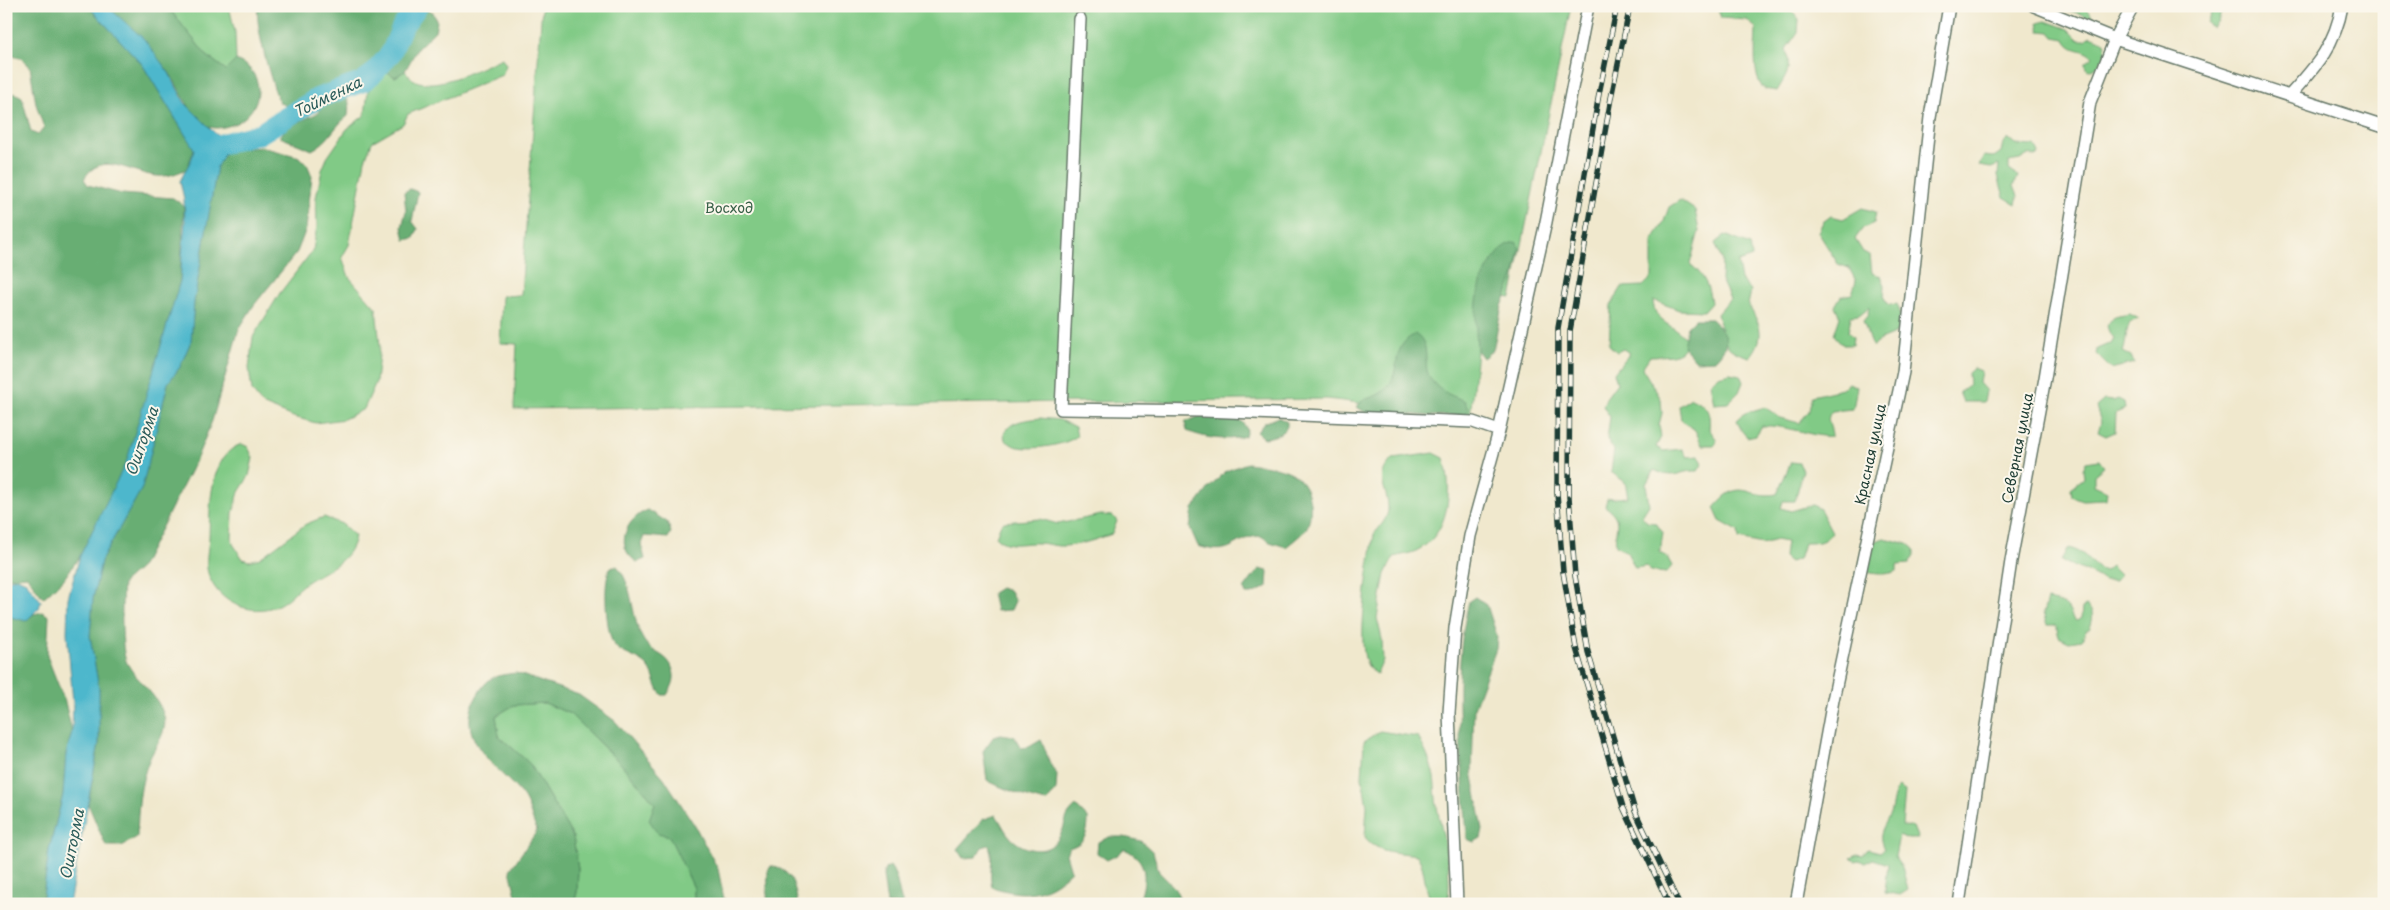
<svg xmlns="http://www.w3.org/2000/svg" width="2390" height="910" font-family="'Playpen Sans',sans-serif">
	<rect width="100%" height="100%" fill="#fbf7ec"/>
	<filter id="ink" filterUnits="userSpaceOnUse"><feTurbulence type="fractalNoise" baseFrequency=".02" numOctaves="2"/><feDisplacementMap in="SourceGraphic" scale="10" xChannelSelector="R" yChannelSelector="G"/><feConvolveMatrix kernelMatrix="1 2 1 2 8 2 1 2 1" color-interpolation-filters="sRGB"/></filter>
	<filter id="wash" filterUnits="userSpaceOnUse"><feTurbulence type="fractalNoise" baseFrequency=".0096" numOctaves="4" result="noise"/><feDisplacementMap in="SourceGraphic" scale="20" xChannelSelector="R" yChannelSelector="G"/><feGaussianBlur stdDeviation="1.12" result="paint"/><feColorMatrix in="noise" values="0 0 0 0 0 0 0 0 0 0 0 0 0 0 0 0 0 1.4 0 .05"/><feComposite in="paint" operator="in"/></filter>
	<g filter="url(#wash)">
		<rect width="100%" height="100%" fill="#f0e8cd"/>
		<path fill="#81ca86" stroke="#50845d" d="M 167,6 L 229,6 L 235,32 L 236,60 L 226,70 L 206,55 Z
			M 542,6 L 1571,6 L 1511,298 L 1483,294 L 1470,417 L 1327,399 L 514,409 L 517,344 L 500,343 L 502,296 L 521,295 Z
			M 1717,6 L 1787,6 L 1799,19 L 1798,32 L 1786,49 C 1791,70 1788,73 1777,91 C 1773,90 1768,90 1765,89 C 1751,81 1756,41 1756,28 L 1747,20 L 1721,18 Z
			M 2054,6 L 2083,6 L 2094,18 L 2089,20 L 2081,14 Z
			M 2214,6 L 2223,6 L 2218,22 L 2213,28 L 2207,23 Z
			M 2046,21 L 2068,29 L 2079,40 L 2086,40 L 2090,36 L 2105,42 C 2107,54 2102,68 2088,70 L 2085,64 L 2093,57 C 2084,47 2071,53 2065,39 L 2054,37 L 2050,32 L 2040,31 L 2038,23 Z
			M 502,58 L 506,65 L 502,75 L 408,114 L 403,124 L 372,142 L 365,160 L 349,245 L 342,257 L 349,277 L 376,308 L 380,346 L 376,382 L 364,409 L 344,419 L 316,423 L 290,416 L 262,404 L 252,391 L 249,368 L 253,337 L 280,293 L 313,250 L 317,226 L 316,198 L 322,170 L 327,158 L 347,129 L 365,115 L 368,91 L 386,71 L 395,77 L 405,71 C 408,74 411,78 414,80 C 435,92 482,67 502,58 Z
			M 2008,139 L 2015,145 L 2035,146 L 2039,153 L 2036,157 L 2028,155 L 2020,160 L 2009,162 L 2009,170 L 2018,176 L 2014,186 L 2018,196 L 2016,204 L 2004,197 L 1998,175 L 1999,165 L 1991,168 L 1979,166 L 1984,156 L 1994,157 L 2001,152 L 2003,143 Z
			M 1680,200 L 1695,210 L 1699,231 L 1690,264 C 1704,275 1709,286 1711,303 L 1704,311 L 1679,310 L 1653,300 C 1654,325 1674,323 1687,340 C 1682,359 1666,355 1650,356 L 1642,368 L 1661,399 L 1662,413 L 1659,425 L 1661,437 L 1656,447 L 1663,451 L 1682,449 L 1687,457 L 1699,456 L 1703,463 L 1698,471 C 1677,470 1677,481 1654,470 L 1646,484 L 1649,505 L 1642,516 L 1647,522 L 1656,523 L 1663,533 L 1660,552 L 1667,557 L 1672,566 L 1666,573 L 1650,571 L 1647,566 L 1635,568 L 1627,552 L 1616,545 C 1613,526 1625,521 1605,506 L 1607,499 L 1628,497 L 1625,482 L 1611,472 L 1614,450 L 1607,439 L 1610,417 L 1603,406 L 1606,398 L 1617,383 L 1614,373 L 1630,353 L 1623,349 L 1617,352 L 1609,345 L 1611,305 L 1622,287 L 1643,286 L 1652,277 L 1652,241 L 1663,224 L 1669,207 Z
			M 1862,208 L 1876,212 L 1874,223 L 1863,228 L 1855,239 L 1863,252 L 1870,255 L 1872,273 L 1881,276 L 1885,285 L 1884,298 L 1888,305 L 1897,304 C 1900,310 1900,314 1900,320 C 1901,340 1882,333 1873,347 C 1867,339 1868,331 1863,321 L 1868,315 L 1869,307 L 1859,315 L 1851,316 L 1848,332 L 1853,337 L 1852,345 L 1843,345 L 1834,335 L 1840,317 L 1835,306 L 1841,296 L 1852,294 L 1856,281 L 1849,268 L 1838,264 L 1818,232 L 1823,222 L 1831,216 L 1843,219 Z
			M 1725,235 L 1750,245 L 1752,257 L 1738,262 L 1741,280 L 1751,291 L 1748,305 C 1761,325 1766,337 1750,357 C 1719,349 1726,340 1717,314 L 1730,299 L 1721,280 L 1722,261 L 1715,243 Z
			M 2130,314 L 2139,319 L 2130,322 C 2125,333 2127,341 2123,352 L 2131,356 L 2134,363 L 2111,369 L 2096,354 L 2097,349 L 2111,343 L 2114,338 L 2109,332 L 2107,326 L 2113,317 Z
			M 1974,368 L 1981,371 L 1979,383 L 1986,391 L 1984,402 L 1963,402 L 1959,392 L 1969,385 L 1968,373 Z
			M 1730,373 L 1740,375 L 1743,382 L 1739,392 L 1728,403 L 1714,404 L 1710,383 L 1718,376 Z
			M 1849,383 L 1857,387 L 1853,409 L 1832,411 C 1824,420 1832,426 1832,436 C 1819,439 1783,424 1762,426 L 1756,435 L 1747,437 L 1741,430 L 1737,420 L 1745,413 L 1765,407 L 1780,418 L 1799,423 L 1809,411 L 1812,396 L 1842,389 Z
			M 1691,398 C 1707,405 1711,412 1709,429 L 1717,440 L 1715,445 L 1702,445 L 1695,430 L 1681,420 L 1679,406 Z
			M 2118,399 L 2124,402 L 2125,409 L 2116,413 L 2115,432 L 2106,436 L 2098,432 L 2101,422 L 2096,407 L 2104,400 L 2113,401 Z
			M 1040,418 L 1060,420 L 1075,427 L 1077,436 C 1067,445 1033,450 1019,447 C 1014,447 1010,443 1005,440 L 1004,434 C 1010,420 1027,420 1040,418 Z
			M 242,444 L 248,447 L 253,458 L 249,476 L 239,492 L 233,513 L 232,538 L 233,544 L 243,559 L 249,561 L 260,558 L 306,524 L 324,517 L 342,524 L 355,536 C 351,561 328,569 308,581 C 297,588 289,600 278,605 C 251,618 216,602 208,573 C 205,563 208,549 209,538 C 210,511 208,454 242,444 Z
			M 1434,453 L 1444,458 C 1453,489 1450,535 1416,551 C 1409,554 1401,555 1394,557 L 1385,574 L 1377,618 L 1382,639 L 1383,660 L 1377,674 C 1374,672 1370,669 1368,666 C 1355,644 1370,561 1374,534 C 1380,527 1387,519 1388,510 C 1389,489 1372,477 1393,459 Z
			M 2099,460 L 2104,467 L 2094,475 L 2094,485 L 2107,491 L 2106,499 L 2083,500 L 2072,496 L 2071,488 L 2084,478 L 2083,469 L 2086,462 Z
			M 1791,462 L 1799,463 L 1803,470 L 1795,501 L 1783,501 L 1781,508 L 1791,511 L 1812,505 L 1820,509 L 1832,532 C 1824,543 1818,543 1804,543 L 1799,559 L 1790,562 L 1784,557 L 1786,542 L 1776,540 L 1762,544 L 1739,539 L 1738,531 L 1720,521 L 1714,508 C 1741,474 1747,500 1777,494 Z
			M 1101,515 L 1113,516 L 1117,521 L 1112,534 C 1097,539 1082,545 1065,546 C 1056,547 1047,543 1038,543 C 1023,542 1008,549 996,537 L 1000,526 L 1004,522 L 1040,519 L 1058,524 Z
			M 1884,538 L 1908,544 L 1914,549 L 1914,556 L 1909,564 L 1897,565 L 1897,571 C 1888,575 1874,575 1865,571 L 1871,543 Z
			M 2068,548 C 2091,553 2088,566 2105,571 L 2111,566 L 2120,575 L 2115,581 L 2104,581 C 2092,571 2075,569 2061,560 Z
			M 2047,600 C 2064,603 2067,604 2073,619 L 2077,621 L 2081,618 L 2082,608 L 2086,606 C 2095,611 2093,619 2090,628 L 2085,631 L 2082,640 L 2069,642 L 2059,637 L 2056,625 L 2047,625 L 2043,613 Z
			M 545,703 L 570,714 L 622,765 L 655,803 L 694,888 L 694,904 L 574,904 L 577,892 L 578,869 L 573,837 L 530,764 L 499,736 L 496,716 L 514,705 Z
			M 1380,731 L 1418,737 C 1425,750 1431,762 1434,777 C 1436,788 1435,800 1438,812 C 1444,840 1453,875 1447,904 L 1433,904 C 1423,889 1427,871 1417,855 C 1398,852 1378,854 1365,837 L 1367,806 L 1362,777 L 1364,741 Z
			M 1898,787 L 1905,791 L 1902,826 L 1913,827 L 1918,839 L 1908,839 L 1899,835 L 1895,857 L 1902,867 L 1908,890 L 1900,895 L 1885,892 L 1888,864 L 1873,859 L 1865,863 L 1859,860 L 1855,861 L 1851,858 L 1857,854 L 1863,855 L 1868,849 L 1880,852 L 1884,849 C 1875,831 1887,826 1891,810 C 1893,801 1893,796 1898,787 Z"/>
		<path fill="#68ae73" stroke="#447654" d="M 6,6 L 88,6 L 142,64 L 194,149 L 187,169 C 177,173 169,177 157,176 C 131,174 101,149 84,179 L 88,185 L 122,194 L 173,198 L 184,206 L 180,281 L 127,461 L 80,556 L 63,580 L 43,598 L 27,576 L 6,578 L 6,96 L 15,93 L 22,97 L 31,132 L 38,135 L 44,128 L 36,104 L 30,67 L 22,58 L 6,55 Z
			M 107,6 L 167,6 L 206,55 L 226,70 L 236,60 C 240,62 246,65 249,68 C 267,87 256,115 234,124 C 226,127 215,130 208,126 C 188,114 182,91 170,74 C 154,51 126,26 107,6 Z
			M 258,6 L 418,6 L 395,29 L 390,38 L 390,48 L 369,77 L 351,84 L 344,93 L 349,103 L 348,116 C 333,127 330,141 312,150 L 280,137 L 286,128 L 318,113 L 326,93 L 312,96 L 287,106 L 280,103 C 272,87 254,23 258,6 Z
			M 425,9 L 433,12 L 437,22 L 435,31 L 417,49 L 405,71 L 395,77 L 386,71 C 392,61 399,51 405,41 C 413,26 409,21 425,9 Z
			M 262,147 L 300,157 L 307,164 L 312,176 L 306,229 L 297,252 L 254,305 L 239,329 L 212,421 L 196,460 L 142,566 L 123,583 C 122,599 120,650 127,663 C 137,682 158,694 164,716 C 168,731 156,745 150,758 C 139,784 138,809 137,837 L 122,846 L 106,846 L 88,804 L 99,743 L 99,689 L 90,636 L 93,599 L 101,561 L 142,488 L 168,383 L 180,367 L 191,341 L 194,302 L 217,166 L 227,150 Z
			M 410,189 L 418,192 L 412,221 L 418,229 L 414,238 L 405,240 L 402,227 L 406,211 L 404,192 Z
			M 1516,242 L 1520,249 L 1514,277 L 1502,306 L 1493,350 L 1483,358 L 1477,350 C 1475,315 1473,284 1497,255 C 1503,248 1507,243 1516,242 Z
			M 1695,319 L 1711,319 C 1727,334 1732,343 1715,360 L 1696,361 L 1683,346 L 1687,327 Z
			M 1416,334 C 1433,345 1420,367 1432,381 C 1440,392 1453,396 1465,401 L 1468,410 L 1464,415 L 1429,416 L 1397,413 L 1366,413 L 1357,407 L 1362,400 C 1414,389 1381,349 1416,334 Z
			M 1200,416 C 1217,416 1239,410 1247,430 L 1245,436 C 1227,442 1204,438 1187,431 L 1185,422 Z
			M 1278,417 L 1287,422 L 1287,427 C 1280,435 1274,437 1263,438 L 1257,432 L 1264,423 Z
			M 1247,463 C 1261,465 1279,466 1292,473 C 1309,484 1314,506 1308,525 C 1305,533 1293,541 1286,547 L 1270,542 L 1261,536 C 1232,537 1235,558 1198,546 L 1190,528 L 1193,509 L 1209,488 L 1226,471 Z
			M 648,510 L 667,522 L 671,532 L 668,538 L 644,536 L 641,544 L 645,559 L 637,562 C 614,548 625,518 648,510 Z
			M 617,566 C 635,587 630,618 644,641 C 653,655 668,653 673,670 C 676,680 672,687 667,695 L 662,695 C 655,688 655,676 649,668 C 640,656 622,656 614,645 C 606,634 602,577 611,567 Z
			M 1259,569 L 1268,571 L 1267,587 L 1252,594 L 1246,594 L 1244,589 Z
			M 1000,588 L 1010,591 L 1015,601 L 1011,610 L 996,611 L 992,593 Z
			M 1475,597 L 1487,605 L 1497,636 L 1496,649 L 1474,708 L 1472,771 L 1483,830 L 1481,838 L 1474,842 L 1467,839 C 1463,761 1450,678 1469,601 Z
			M 42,612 L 49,616 L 47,656 L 65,702 L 72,732 L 66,754 L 63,795 L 49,850 L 42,904 L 6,904 L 6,616 L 26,620 L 34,614 Z
			M 516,673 L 579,695 L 615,721 L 664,778 L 695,826 L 718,869 L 725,904 L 694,904 L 694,888 L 669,836 L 658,833 L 649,820 L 655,803 L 622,765 L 570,714 L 545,703 L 514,705 L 496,716 L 499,736 L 530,764 L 573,837 L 578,869 L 577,892 L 574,904 L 518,904 L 510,870 L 537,831 C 532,820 529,804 522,795 C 499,767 452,740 477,696 C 488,676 494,676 516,673 Z
			M 1001,734 L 1014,736 L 1021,748 L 1029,747 L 1041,740 C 1048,753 1047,763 1057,774 L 1056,790 L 1047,802 C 1035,801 996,786 987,780 L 983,751 L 994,736 Z
			M 1076,806 L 1088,818 C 1088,834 1085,843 1069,848 L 1066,854 L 1071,871 C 1045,896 1024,897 992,887 C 988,870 995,864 989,845 L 982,847 L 976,857 L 963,858 L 957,849 L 982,820 L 996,815 C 1001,822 1005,832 1011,838 C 1024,851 1047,856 1058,839 C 1068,824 1061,819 1076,806 Z
			M 1109,837 L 1124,837 L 1141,841 L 1153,852 L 1159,872 L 1176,889 L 1181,904 L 1138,904 C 1147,881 1149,859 1124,849 L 1117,855 L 1107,860 L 1097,853 L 1098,842 Z
			M 771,866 C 793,871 794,884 798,904 L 767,904 L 768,871 Z
			M 890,866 C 899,878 897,890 903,904 L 887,904 L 883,875 L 885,869 Z"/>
		<path fill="#4eb7cc" stroke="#367a80" d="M 88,6 L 107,6 L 144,39 L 169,73 L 185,103 L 222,140 L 227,150 L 217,166 L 194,302 L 191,341 L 180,367 L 168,383 L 142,488 L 101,561 L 93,599 L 90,636 L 99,689 L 99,743 L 69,904 L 42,904 L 49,850 L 63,795 L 66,754 L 72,732 L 73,702 L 67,633 L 68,598 L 80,556 L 127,460 L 180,281 L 185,221 L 184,199 L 180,181 L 192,158 L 194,149 L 142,64 Z
			M 17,578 L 26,582 L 41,601 L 39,608 L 26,621 L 6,616 L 6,580 Z"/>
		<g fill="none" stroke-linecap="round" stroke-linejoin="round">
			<path stroke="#4eb7cc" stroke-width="21" d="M 207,148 L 259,134 L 318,98 L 362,82 L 373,74 L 391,53 L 402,27 L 418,6"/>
		</g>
	</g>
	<g filter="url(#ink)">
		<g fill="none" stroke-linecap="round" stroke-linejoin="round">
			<defs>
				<path id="minor" d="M 2034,6 L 2115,39 L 2384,127
					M 1080,19 L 1061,409 L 1204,411 L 1473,422 L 1499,431
					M 2290,95 C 2316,66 2335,46 2342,6
					M 1457,904 L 1449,713 L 1455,628 L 1470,536 L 1499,431 L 1546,222 L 1588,6
					M 1796,904 L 1833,700 L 1903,372 L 1930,117 L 1949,6
					M 1959,904 L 2011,561 L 2045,378 L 2090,102 L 2115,39 L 2133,6"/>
			</defs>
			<use href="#minor" stroke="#68796a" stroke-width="14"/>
			<use href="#minor" stroke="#fff" stroke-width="11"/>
			<defs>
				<path id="rail" d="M 1617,6 L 1599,94 L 1558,328 L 1557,493 L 1563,572 L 1576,648 L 1623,807 L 1669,904
					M 1630,6 L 1611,98 L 1570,331 L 1569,497 L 1575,576 L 1588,652 L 1635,811 L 1679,904"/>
			</defs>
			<use href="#rail" stroke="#1f3d34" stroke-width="5.5"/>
			<use href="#rail" stroke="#fbf7ec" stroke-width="4" stroke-dasharray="11" stroke-linecap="butt"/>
		</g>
	</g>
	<g text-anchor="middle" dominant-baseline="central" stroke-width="4" stroke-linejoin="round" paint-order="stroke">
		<g font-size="14" fill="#386048" stroke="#fbf7ec">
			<text x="729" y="207">Восход</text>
		</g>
		<g font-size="14" fill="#1f3d34" stroke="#fbf7ec">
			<text transform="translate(2017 448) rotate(-79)">Северная улица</text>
			<text transform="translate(1870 454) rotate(-78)">Красная улица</text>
		</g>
		<g font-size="15" font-style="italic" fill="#2b5c5a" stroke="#fbf7ec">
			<text transform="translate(327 96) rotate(-26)">Тойменка</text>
			<text transform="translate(141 441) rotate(-71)">Ошторма</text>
			<text transform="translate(71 844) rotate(-79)">Ошторма</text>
		</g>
	</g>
	<rect width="2390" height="910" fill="none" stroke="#fbf7ec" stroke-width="25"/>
</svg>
